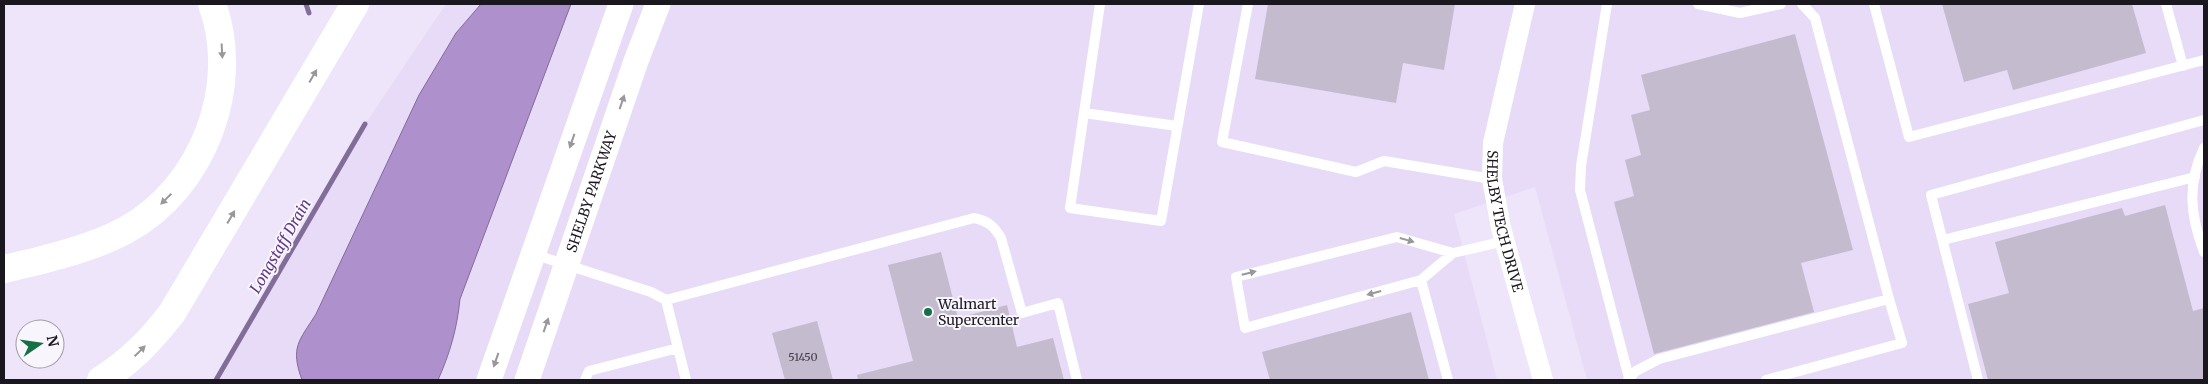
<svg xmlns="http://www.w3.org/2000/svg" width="2208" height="384" font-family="Merriweather,serif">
	<rect width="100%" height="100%" fill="#eee5fa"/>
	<path fill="#e8dbf7" d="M 446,4 L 2204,4 L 2204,380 L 1587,380 L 1535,187 L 1454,214 L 1497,380 L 216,380 L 365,124 Z"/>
	<path fill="#ae91cc" stroke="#826c98" d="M 481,4 L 571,4 L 460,299 C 457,329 450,353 438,380 L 302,380 C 290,347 299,341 316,314 L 419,95 L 456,33 Z"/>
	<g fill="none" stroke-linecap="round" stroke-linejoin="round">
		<path stroke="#826c98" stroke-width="5" d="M 306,4 L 309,13
			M 216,380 L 365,124"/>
	</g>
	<path fill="#c4bbcf" d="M 1268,4 L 1455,4 L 1444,70 L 1403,63 L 1396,103 L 1255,79 Z
		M 1942,4 L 2132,4 L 2146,53 L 2013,90 L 2007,70 L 1964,82 Z
		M 1795,34 L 1853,250 L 1801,263 L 1814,312 L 1654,354 L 1614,202 L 1634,196 L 1625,160 L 1641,155 L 1631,115 L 1650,110 L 1641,75 Z
		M 2165,205 L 2193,311 L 2204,308 L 2204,380 L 1988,380 L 1968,304 L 2009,293 L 1995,242 L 2122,208 L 2125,216 Z
		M 941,252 L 958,318 L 1007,305 L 1017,347 L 1053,338 L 1064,380 L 858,380 L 857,375 L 913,361 L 888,265 Z
		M 1411,312 L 1429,380 L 1270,380 L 1262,352 Z
		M 817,321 L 833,380 L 785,380 L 772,333 Z"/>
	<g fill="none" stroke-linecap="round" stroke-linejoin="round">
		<path stroke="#fff" stroke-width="10" d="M 1100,4 L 1070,208 L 1161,221 L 1199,4
			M 1248,4 L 1222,142 L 1356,172 L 1384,161 L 1492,179
			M 1607,4 L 1581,166 L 1580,190 L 1629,378
			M 1698,4 L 1740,13 L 1781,4
			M 1802,4 L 1815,18 L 1889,299
			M 1874,4 L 1909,137 L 2204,60
			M 2166,4 L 2183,66
			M 1084,113 L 1177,126
			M 2204,148 C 2187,184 2190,215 2204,252
			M 1943,240 L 2195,177
			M 1453,253 L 1397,237 L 1236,277 L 1245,328 L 1421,280 L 1453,253 L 1505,241
			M 533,254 L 651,292 L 666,300 L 686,380
			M 1421,280 L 1448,380
			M 666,300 L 974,218 C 988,221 994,226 1001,238 L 1022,313 L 1058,303 L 1077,380
			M 585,380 L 589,371 L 678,348
			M 1628,380 L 1636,371 L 1659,359 L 1889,299 L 1902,343 L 1766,380
			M 1978,380 L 1931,195 L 2204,120"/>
		<path stroke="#fff" stroke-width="20" id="s1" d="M 1525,4 L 1493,143 L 1492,179 L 1501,228 L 1543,380"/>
		<g stroke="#fff" stroke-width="25">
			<path d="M 489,380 L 621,4"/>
			<path id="s2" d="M 527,380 L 636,61 L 658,4"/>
		</g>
		<path stroke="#fff" stroke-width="28" d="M 4,269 C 43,260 91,249 126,230 C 203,188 242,86 212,4
			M 101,380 C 130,362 151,340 172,313 L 355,4"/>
	</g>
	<defs><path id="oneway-solid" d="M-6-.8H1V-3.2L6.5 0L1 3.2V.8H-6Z" transform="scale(1.25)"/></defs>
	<g fill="#98979a">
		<use href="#oneway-solid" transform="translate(222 51) rotate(87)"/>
		<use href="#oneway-solid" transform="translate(313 76) rotate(-60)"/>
		<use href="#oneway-solid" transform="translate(622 102) rotate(-71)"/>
		<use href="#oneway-solid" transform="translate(572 141) rotate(109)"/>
		<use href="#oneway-solid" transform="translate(166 199) rotate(136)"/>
		<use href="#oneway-solid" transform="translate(231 217) rotate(-60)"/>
		<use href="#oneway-solid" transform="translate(1407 240) rotate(16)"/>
		<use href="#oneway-solid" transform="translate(1249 273) rotate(-14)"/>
		<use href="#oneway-solid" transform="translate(1374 293) rotate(165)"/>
		<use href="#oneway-solid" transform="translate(546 325) rotate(-71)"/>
		<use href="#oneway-solid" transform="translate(140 351) rotate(-44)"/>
		<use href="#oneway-solid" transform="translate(496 360) rotate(109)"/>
	</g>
	<circle fill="#157044" stroke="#f9f5fd" stroke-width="2" cx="928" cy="312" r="5"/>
	<g text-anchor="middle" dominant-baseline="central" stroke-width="4" stroke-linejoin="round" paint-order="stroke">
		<g font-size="11" fill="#44404a">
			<text x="803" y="357">51450</text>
		</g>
		<g font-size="14" fill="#1a171e" stroke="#f9f5fd">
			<text stroke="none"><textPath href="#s2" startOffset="199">SHELBY PARKWAY</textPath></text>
			<text stroke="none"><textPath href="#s1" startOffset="222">SHELBY TECH DRIVE</textPath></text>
		</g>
		<g font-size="14" fill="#1a171e" stroke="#f9f5fd" text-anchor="start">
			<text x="938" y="304">Walmart<tspan x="938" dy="16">Supercenter</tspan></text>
		</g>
		<g font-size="15" font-style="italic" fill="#5e3880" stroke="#f9f5fd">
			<text transform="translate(280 246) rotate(-60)">Longstaff Drain</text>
		</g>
	</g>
	<rect width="2208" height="384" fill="none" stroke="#1a171e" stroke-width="10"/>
	<g transform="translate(40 344) rotate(77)"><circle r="24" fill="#f9f5fd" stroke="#a09ca4"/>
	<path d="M0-4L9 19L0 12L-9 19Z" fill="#157044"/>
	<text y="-8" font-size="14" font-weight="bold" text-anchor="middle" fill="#1a171e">N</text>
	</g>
</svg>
